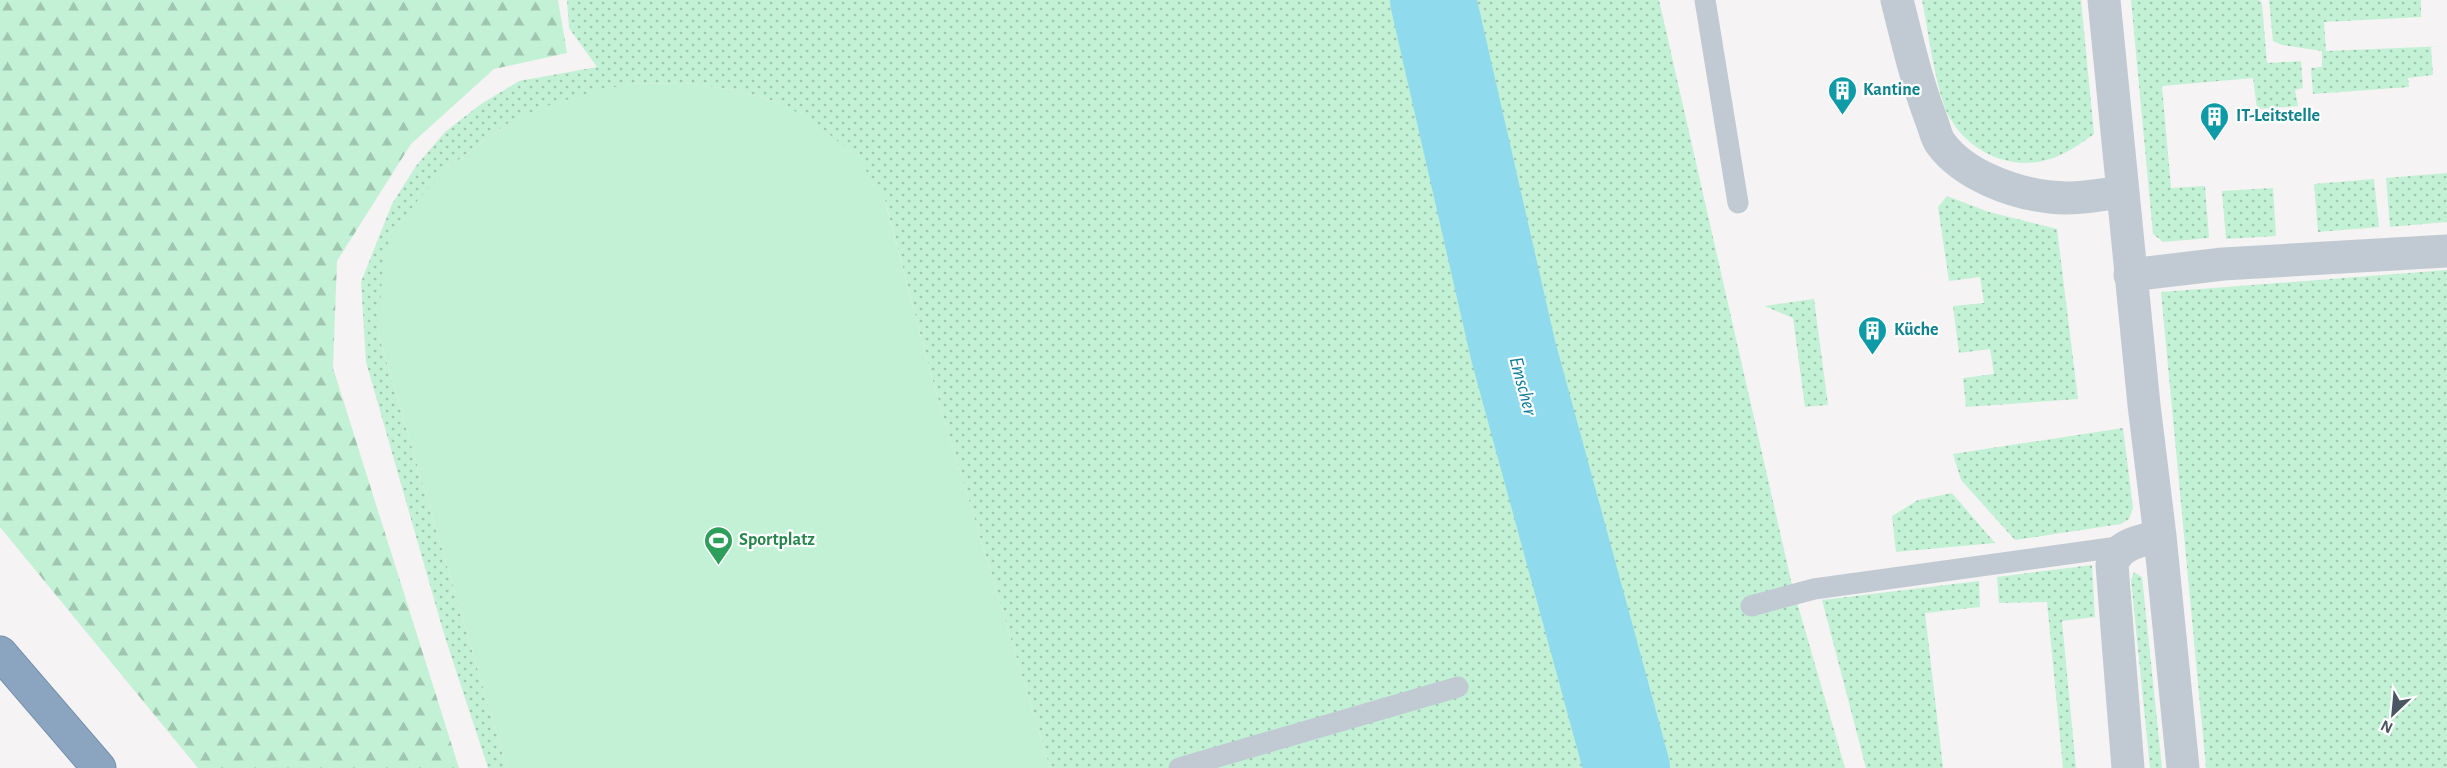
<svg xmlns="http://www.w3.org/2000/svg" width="2447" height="768" font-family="'Alegreya Sans',sans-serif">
	<defs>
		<pattern id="grass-dots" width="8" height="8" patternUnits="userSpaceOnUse" patternTransform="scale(1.5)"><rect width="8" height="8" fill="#c3f1d5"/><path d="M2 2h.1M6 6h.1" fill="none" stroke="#a0c6b0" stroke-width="1.8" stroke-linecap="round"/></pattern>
		<pattern id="forest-firs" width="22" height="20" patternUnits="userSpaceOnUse" patternTransform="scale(1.5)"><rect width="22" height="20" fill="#c3f1d5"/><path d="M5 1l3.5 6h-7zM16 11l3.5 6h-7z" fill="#a0c6b0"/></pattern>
	</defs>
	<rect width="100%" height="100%" fill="#f5f3f3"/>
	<path fill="url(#grass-dots)" d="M 567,0 L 1659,0 L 1792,585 L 1845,768 L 1050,768 L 931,375 L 885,200 L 780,103 L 736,90 L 685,83 L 629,84 L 507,124 L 449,167 L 398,225 L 378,333 L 507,768 L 488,768 L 444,634 L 366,362 L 361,282 L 392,204 L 416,166 L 445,132 L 481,104 L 519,81 L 597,67 L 569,28 Z
		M 1922,0 L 2081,0 L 2094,134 C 2080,144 2066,154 2050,159 C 2008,173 1961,148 1945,108 C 1933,74 1929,35 1922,0 Z
		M 2131,0 L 2259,0 L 2262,4 L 2267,63 L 2301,61 L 2303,88 L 2295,90 L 2298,106 L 2257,109 L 2253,78 L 2162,86 L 2171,188 L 2205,186 L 2209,238 L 2163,242 L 2153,234 Z
		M 2269,0 L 2421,0 L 2421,17 L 2324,22 L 2326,51 L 2447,46 L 2431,47 L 2433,75 L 2408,78 L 2409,87 L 2313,94 L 2311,68 L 2322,67 L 2322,51 L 2282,45 L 2273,41 Z
		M 2447,173 L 2447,222 L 2390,227 L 2386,178 Z
		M 2374,179 L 2379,227 L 2318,232 L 2314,184 Z
		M 2273,188 L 2276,236 L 2226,239 L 2222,191 Z
		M 1947,196 L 1989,212 L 2057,229 L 2078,399 L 1966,407 L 1963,378 L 1994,374 L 1990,349 L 1959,353 L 1953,306 L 1984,303 L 1980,277 L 1949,281 L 1938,207 Z
		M 2447,270 L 2447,768 L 2206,768 L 2161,292 Z
		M 1814,299 L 1828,405 L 1805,407 L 1793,318 L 1764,306 Z
		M 2123,428 L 2133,508 L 2129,519 L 2121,524 L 2015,540 L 1961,480 L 1953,454 Z
		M 1952,493 L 1995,543 L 1896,552 L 1892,516 L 1918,500 Z
		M 2092,565 L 2095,617 L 2062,621 L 2076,768 L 2063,768 L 2047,602 L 1999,603 L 1997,577 Z
		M 2134,572 L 2142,577 L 2162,768 L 2150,768 L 2131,580 Z
		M 1979,581 L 1980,607 L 1925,613 L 1943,768 L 1866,768 L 1822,600 Z"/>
	<path fill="url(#forest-firs)" d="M 0,0 L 558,0 L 567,53 L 494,69 L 411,144 L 337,261 L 333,368 L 459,768 L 198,768 L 0,527 Z"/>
	<path fill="#c3f1d5" d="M 685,83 L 736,90 L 780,103 L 816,123 L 859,159 L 885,201 L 931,375 L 1050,768 L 507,768 L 378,333 L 384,252 L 398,225 L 422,195 L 449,167 L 507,124 L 543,107 L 595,91 L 629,84 Z"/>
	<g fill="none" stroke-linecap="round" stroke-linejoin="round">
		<path stroke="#90daee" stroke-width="86" d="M 1433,0 L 1513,350 L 1627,768"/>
		<defs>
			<path id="highway" d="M 0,653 L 99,768"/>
		</defs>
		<use href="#highway" stroke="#7690ad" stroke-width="35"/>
		<path stroke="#c1cad2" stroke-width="21" d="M 1705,0 L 1738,203
			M 1751,606 L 1814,589 L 2125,546
			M 1179,768 L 1458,687"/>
		<path stroke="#c1cad2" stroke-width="33" d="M 1897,0 C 1907,40 1916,80 1931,119 C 1934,126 1936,138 1941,144 C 1964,175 2013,193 2050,197 C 2074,200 2099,195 2122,192
			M 2104,0 L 2144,405 L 2160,536
			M 2130,275 L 2223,264 L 2447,251
			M 2128,768 L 2112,565 C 2118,543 2141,541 2160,536 L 2183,768"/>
		<use href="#highway" stroke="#8ba5c1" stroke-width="33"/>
	</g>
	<defs>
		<symbol id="building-pin" viewBox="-11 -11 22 30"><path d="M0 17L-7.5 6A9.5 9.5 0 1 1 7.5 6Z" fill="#0f9aa8" stroke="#fff"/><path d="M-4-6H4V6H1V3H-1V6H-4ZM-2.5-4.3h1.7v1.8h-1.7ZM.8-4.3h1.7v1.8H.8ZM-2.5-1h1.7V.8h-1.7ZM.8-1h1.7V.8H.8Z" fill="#fff"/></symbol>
		<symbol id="stadium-pin" viewBox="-11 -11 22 30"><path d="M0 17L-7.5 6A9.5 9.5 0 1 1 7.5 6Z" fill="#2e9e5b" stroke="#fff"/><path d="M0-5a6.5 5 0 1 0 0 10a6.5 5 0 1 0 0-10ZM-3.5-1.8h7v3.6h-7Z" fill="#fff"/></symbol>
	</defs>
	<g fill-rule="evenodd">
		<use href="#building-pin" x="1826" y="74" width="33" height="45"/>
		<use href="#building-pin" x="2198" y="100" width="33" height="45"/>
		<use href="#building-pin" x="1856" y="314" width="33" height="45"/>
		<use href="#stadium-pin" x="702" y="524" width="33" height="45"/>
	</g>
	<g text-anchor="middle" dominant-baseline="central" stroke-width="4.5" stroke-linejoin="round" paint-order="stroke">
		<g font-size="18" font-weight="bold" fill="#0d838f" stroke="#fff" text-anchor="start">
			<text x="1863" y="90">Kantine</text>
			<text x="2236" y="116">IT-Leitstelle</text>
			<text x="1894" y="330">Küche</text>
		</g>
		<g font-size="18" font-weight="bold" fill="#27864d" stroke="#fff" text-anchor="start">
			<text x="739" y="540">Sportplatz</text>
		</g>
		<g font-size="20" font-style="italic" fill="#0c7c9b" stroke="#fff">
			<text transform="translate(1523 386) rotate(75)">Emscher</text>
		</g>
	</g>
	<g transform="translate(2393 714) rotate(206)" stroke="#ffffff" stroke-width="4.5" paint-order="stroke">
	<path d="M0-4.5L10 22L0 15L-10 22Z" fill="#4a5661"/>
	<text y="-9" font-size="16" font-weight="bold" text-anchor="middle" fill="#4a5661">N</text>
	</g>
</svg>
